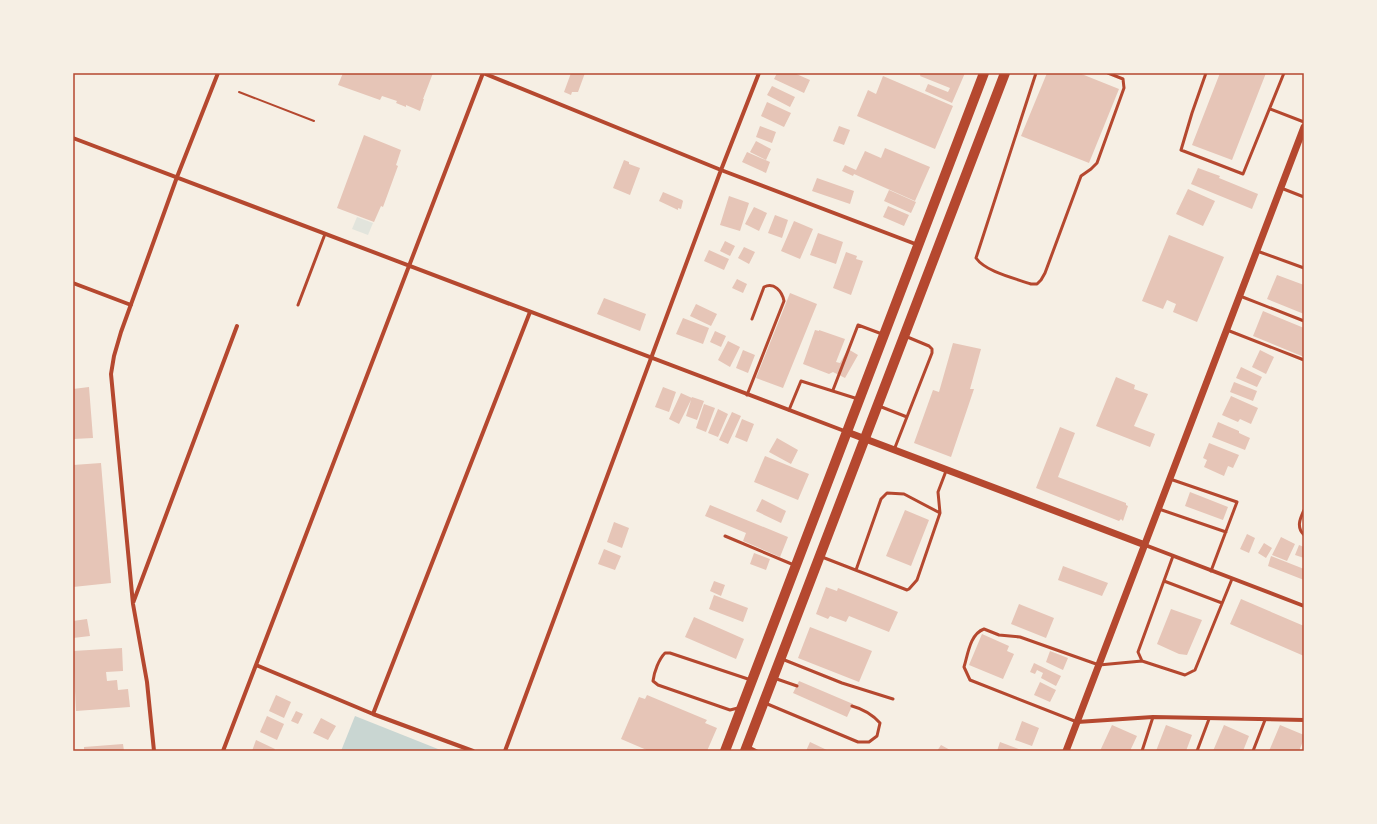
<svg xmlns="http://www.w3.org/2000/svg" width="1377" height="824" font-family="Montserrat,sans-serif">
	<rect width="100%" height="100%" fill="#f6efe4"/>
	<path fill="#e2e4dc" d="M 357,217 L 373,223 L 368,235 L 352,229 Z"/>
	<path fill="#c9d6d2" d="M 355,716 L 443,751 L 341,751 Z"/>
	<path fill="#e6c5b7" d="M 343,73 L 433,73 L 423,99 L 424,99 L 420,111 L 406,105 L 406,107 L 396,103 L 397,101 L 382,96 L 380,100 L 338,85 Z
		M 571,73 L 585,73 L 578,92 L 572,92 L 571,95 L 564,92 Z
		M 777,73 L 794,73 L 810,80 L 804,93 L 774,79 Z
		M 921,73 L 965,73 L 952,103 L 925,91 L 928,84 L 948,92 L 950,88 L 920,76 Z
		M 1047,73 L 1079,73 L 1119,89 L 1089,163 L 1021,136 Z
		M 1220,73 L 1266,73 L 1232,160 L 1192,145 Z
		M 883,76 L 953,106 L 935,149 L 857,116 L 868,90 L 876,94 Z
		M 772,86 L 795,97 L 790,107 L 767,95 Z
		M 767,102 L 791,113 L 784,127 L 761,116 Z
		M 760,126 L 776,132 L 772,143 L 756,137 Z
		M 839,126 L 850,130 L 844,145 L 833,141 Z
		M 364,135 L 401,150 L 396,165 L 398,166 L 383,207 L 381,206 L 374,222 L 337,208 Z
		M 756,141 L 771,149 L 766,160 L 750,152 Z
		M 885,148 L 930,167 L 915,201 L 854,174 L 853,176 L 842,171 L 845,165 L 856,170 L 865,151 L 881,158 Z
		M 747,152 L 770,162 L 766,173 L 742,162 Z
		M 624,160 L 629,162 L 629,164 L 640,168 L 630,195 L 613,188 Z
		M 1198,168 L 1220,176 L 1219,178 L 1258,194 L 1252,209 L 1191,184 Z
		M 817,178 L 854,191 L 850,204 L 812,191 Z
		M 1188,189 L 1215,201 L 1203,226 L 1176,214 Z
		M 889,190 L 916,202 L 911,213 L 884,201 Z
		M 663,192 L 682,200 L 683,201 L 681,209 L 678,208 L 678,210 L 659,201 Z
		M 729,196 L 749,203 L 740,231 L 720,225 Z
		M 888,206 L 909,215 L 904,226 L 883,217 Z
		M 754,207 L 767,213 L 759,231 L 745,224 Z
		M 775,215 L 788,220 L 782,238 L 768,233 Z
		M 794,221 L 813,229 L 800,259 L 781,251 Z
		M 818,233 L 843,242 L 836,264 L 810,255 Z
		M 1169,235 L 1224,257 L 1197,322 L 1173,312 L 1176,304 L 1167,300 L 1163,309 L 1142,301 Z
		M 725,241 L 735,246 L 730,256 L 720,251 Z
		M 744,247 L 755,252 L 749,264 L 738,258 Z
		M 709,250 L 729,259 L 724,270 L 704,261 Z
		M 846,252 L 857,256 L 856,259 L 863,261 L 851,295 L 833,288 Z
		M 1277,275 L 1304,285 L 1304,314 L 1267,299 Z
		M 737,279 L 747,284 L 743,293 L 732,288 Z
		M 790,293 L 817,304 L 783,388 L 756,378 Z
		M 604,298 L 646,314 L 640,331 L 597,314 Z
		M 696,304 L 717,314 L 711,326 L 690,316 Z
		M 1263,311 L 1304,328 L 1304,357 L 1253,336 Z
		M 683,318 L 709,328 L 703,344 L 676,334 Z
		M 815,330 L 819,331 L 819,330 L 845,339 L 836,362 L 840,363 L 848,349 L 858,355 L 845,378 L 833,372 L 829,374 L 803,364 Z
		M 715,331 L 726,336 L 721,347 L 710,342 Z
		M 728,341 L 740,347 L 730,367 L 718,360 Z
		M 953,343 L 981,349 L 970,389 L 974,389 L 951,457 L 914,443 L 933,390 L 939,392 Z
		M 743,350 L 755,355 L 748,373 L 736,368 Z
		M 1260,350 L 1274,357 L 1266,374 L 1252,367 Z
		M 1241,367 L 1262,377 L 1257,387 L 1236,378 Z
		M 1116,377 L 1135,385 L 1134,389 L 1148,394 L 1134,426 L 1155,434 L 1150,447 L 1096,426 Z
		M 1234,382 L 1257,391 L 1253,401 L 1230,392 Z
		M 89,387 L 93,438 L 73,439 L 73,389 Z
		M 663,387 L 676,392 L 669,412 L 655,407 Z
		M 681,393 L 692,398 L 679,424 L 669,419 Z
		M 1231,396 L 1258,408 L 1251,424 L 1240,419 L 1238,422 L 1222,415 Z
		M 692,397 L 704,401 L 697,420 L 686,416 Z
		M 704,404 L 715,408 L 706,432 L 696,428 Z
		M 718,409 L 728,414 L 718,437 L 708,433 Z
		M 732,412 L 741,416 L 728,444 L 719,440 Z
		M 742,419 L 754,424 L 747,442 L 735,437 Z
		M 1218,422 L 1239,431 L 1239,433 L 1250,438 L 1245,450 L 1212,437 Z
		M 1060,427 L 1075,433 L 1058,477 L 1126,503 L 1126,505 L 1128,506 L 1123,521 L 1121,519 L 1119,521 L 1036,488 Z
		M 777,438 L 798,450 L 791,464 L 769,452 Z
		M 1209,443 L 1239,455 L 1233,468 L 1228,466 L 1224,476 L 1204,467 L 1207,460 L 1203,458 Z
		M 765,456 L 809,474 L 798,500 L 754,482 Z
		M 101,463 L 111,583 L 73,587 L 73,465 Z
		M 1190,492 L 1228,507 L 1223,520 L 1185,506 Z
		M 762,499 L 786,511 L 781,523 L 756,511 Z
		M 710,505 L 788,537 L 780,557 L 743,541 L 746,533 L 705,516 Z
		M 905,510 L 929,520 L 911,566 L 886,556 Z
		M 614,522 L 629,528 L 622,548 L 607,542 Z
		M 1247,534 L 1255,538 L 1249,553 L 1240,549 Z
		M 1281,537 L 1295,544 L 1287,561 L 1272,555 Z
		M 1264,543 L 1272,548 L 1266,558 L 1258,553 Z
		M 1299,545 L 1304,547 L 1304,558 L 1295,555 Z
		M 604,549 L 621,556 L 615,570 L 598,564 Z
		M 754,553 L 770,559 L 766,570 L 750,564 Z
		M 1271,556 L 1304,569 L 1304,580 L 1268,566 Z
		M 1063,566 L 1108,583 L 1102,596 L 1058,580 Z
		M 714,581 L 725,585 L 721,596 L 710,591 Z
		M 826,587 L 837,591 L 838,588 L 898,612 L 889,632 L 849,616 L 846,622 L 830,616 L 828,619 L 816,614 Z
		M 714,595 L 748,608 L 743,622 L 709,609 Z
		M 1241,599 L 1304,626 L 1304,656 L 1230,624 Z
		M 1019,604 L 1054,618 L 1046,638 L 1011,624 Z
		M 1171,609 L 1202,620 L 1187,655 L 1179,654 L 1157,644 Z
		M 694,617 L 744,639 L 736,659 L 685,637 Z
		M 87,619 L 90,636 L 73,638 L 73,621 Z
		M 810,627 L 872,651 L 859,682 L 798,658 Z
		M 982,634 L 1009,646 L 1007,651 L 1014,654 L 1003,679 L 969,665 Z
		M 122,648 L 123,671 L 106,672 L 107,681 L 117,680 L 118,690 L 128,689 L 130,707 L 76,711 L 73,651 Z
		M 1050,651 L 1068,658 L 1063,670 L 1046,662 Z
		M 1034,663 L 1061,676 L 1056,686 L 1041,678 L 1043,673 L 1037,670 L 1035,674 L 1030,672 Z
		M 799,681 L 853,704 L 847,717 L 793,693 Z
		M 1040,682 L 1056,690 L 1050,702 L 1034,695 Z
		M 276,695 L 291,702 L 284,718 L 269,711 Z
		M 647,695 L 707,720 L 705,723 L 717,728 L 707,751 L 649,751 L 621,739 L 639,697 L 645,699 Z
		M 296,711 L 303,714 L 298,724 L 291,721 Z
		M 267,716 L 284,724 L 277,740 L 260,732 Z
		M 321,718 L 336,726 L 328,740 L 313,733 Z
		M 1022,721 L 1039,728 L 1032,746 L 1015,740 Z
		M 1112,725 L 1137,736 L 1130,751 L 1100,751 Z
		M 1166,725 L 1192,735 L 1186,751 L 1156,751 Z
		M 1224,725 L 1249,736 L 1243,751 L 1213,751 Z
		M 1280,725 L 1304,735 L 1304,739 L 1299,751 L 1269,751 Z
		M 256,740 L 275,749 L 274,751 L 252,751 Z
		M 810,742 L 829,751 L 806,751 Z
		M 1000,742 L 1024,751 L 997,751 Z
		M 123,744 L 124,751 L 84,751 L 84,747 Z
		M 941,745 L 952,751 L 937,751 Z"/>
	<g fill="none" stroke-linecap="round" stroke-linejoin="round">
		<path stroke="#b5482f" stroke-width="2" d="M 239,92 L 314,121"/>
		<path stroke="#b5482f" stroke-width="3" d="M 1036,73 L 976,258 C 986,272 1014,278 1031,284 L 1037,284 L 1041,280 L 1045,273 L 1081,176 L 1091,169 L 1097,163 L 1124,88 L 1123,79 L 1108,73
			M 1206,73 L 1192,113 L 1181,150 L 1243,174 L 1284,73
			M 1270,109 L 1304,122
			M 1281,188 L 1304,197
			M 1257,251 L 1304,268
			M 1240,296 L 1304,321
			M 298,305 L 325,234
			M 1227,330 L 1304,360
			M 833,390 L 858,325 L 882,334
			M 747,395 L 784,301 C 782,291 774,282 764,287 L 752,319
			M 879,406 L 907,417
			M 789,410 L 801,381 L 858,399
			M 894,450 L 932,353 L 932,349 L 929,346 L 905,336
			M 1170,479 L 1237,502 L 1211,571
			M 1159,509 L 1226,532
			M 1304,510 C 1300,519 1296,527 1304,535
			M 725,536 L 794,565
			M 1173,556 L 1138,652 L 1142,661 L 1185,675 L 1195,670 L 1232,579
			M 822,557 L 907,590 L 909,589 L 917,580 L 940,513 L 938,492 L 946,471
			M 856,570 L 881,499 L 887,493 L 904,494 L 940,513
			M 1164,581 L 1222,603
			M 782,659 L 842,683 L 893,699
			M 774,678 L 797,686
			M 765,703 L 858,742 L 869,742 L 877,736 L 880,723 C 872,714 863,709 852,706
			M 738,708 L 730,710 L 658,685 L 653,681 C 654,672 659,659 665,653 L 670,653 L 751,680
			M 1077,722 L 970,680 L 964,667 C 968,654 970,634 984,629 L 999,635 L 1020,637 L 1099,665 L 1142,661
			M 749,747 L 757,751
			M 1142,751 L 1153,717
			M 1197,751 L 1209,719
			M 1253,751 L 1265,720"/>
		<path stroke="#b5482f" stroke-width="4" d="M 483,73 L 721,170 L 918,245
			M 73,138 L 847,432
			M 73,283 L 131,305
			M 1145,545 L 1304,606
			M 133,603 L 237,326
			M 256,665 L 373,714 L 473,751
			M 373,714 L 530,312
			M 1077,722 L 1153,717 L 1304,720
			M 154,751 L 147,682 L 133,604 L 111,374 L 114,356 L 121,332 L 177,177 L 218,73
			M 223,751 L 483,73
			M 505,751 L 721,170 L 759,73"/>
		<path stroke="#b5482f" stroke-width="7" d="M 847,432 L 1145,545
			M 1066,751 L 1304,127"/>
		<path stroke="#b5482f" stroke-width="10" d="M 725,751 L 984,73
			M 745,751 L 1005,73"/>
	</g>
	<rect width="1377" height="824" fill="none" stroke="#f6efe4" stroke-width="148"/>
	<rect x="74" y="74" width="1229" height="676" fill="none" stroke="#b5482f" stroke-width="1.5"/>
</svg>
